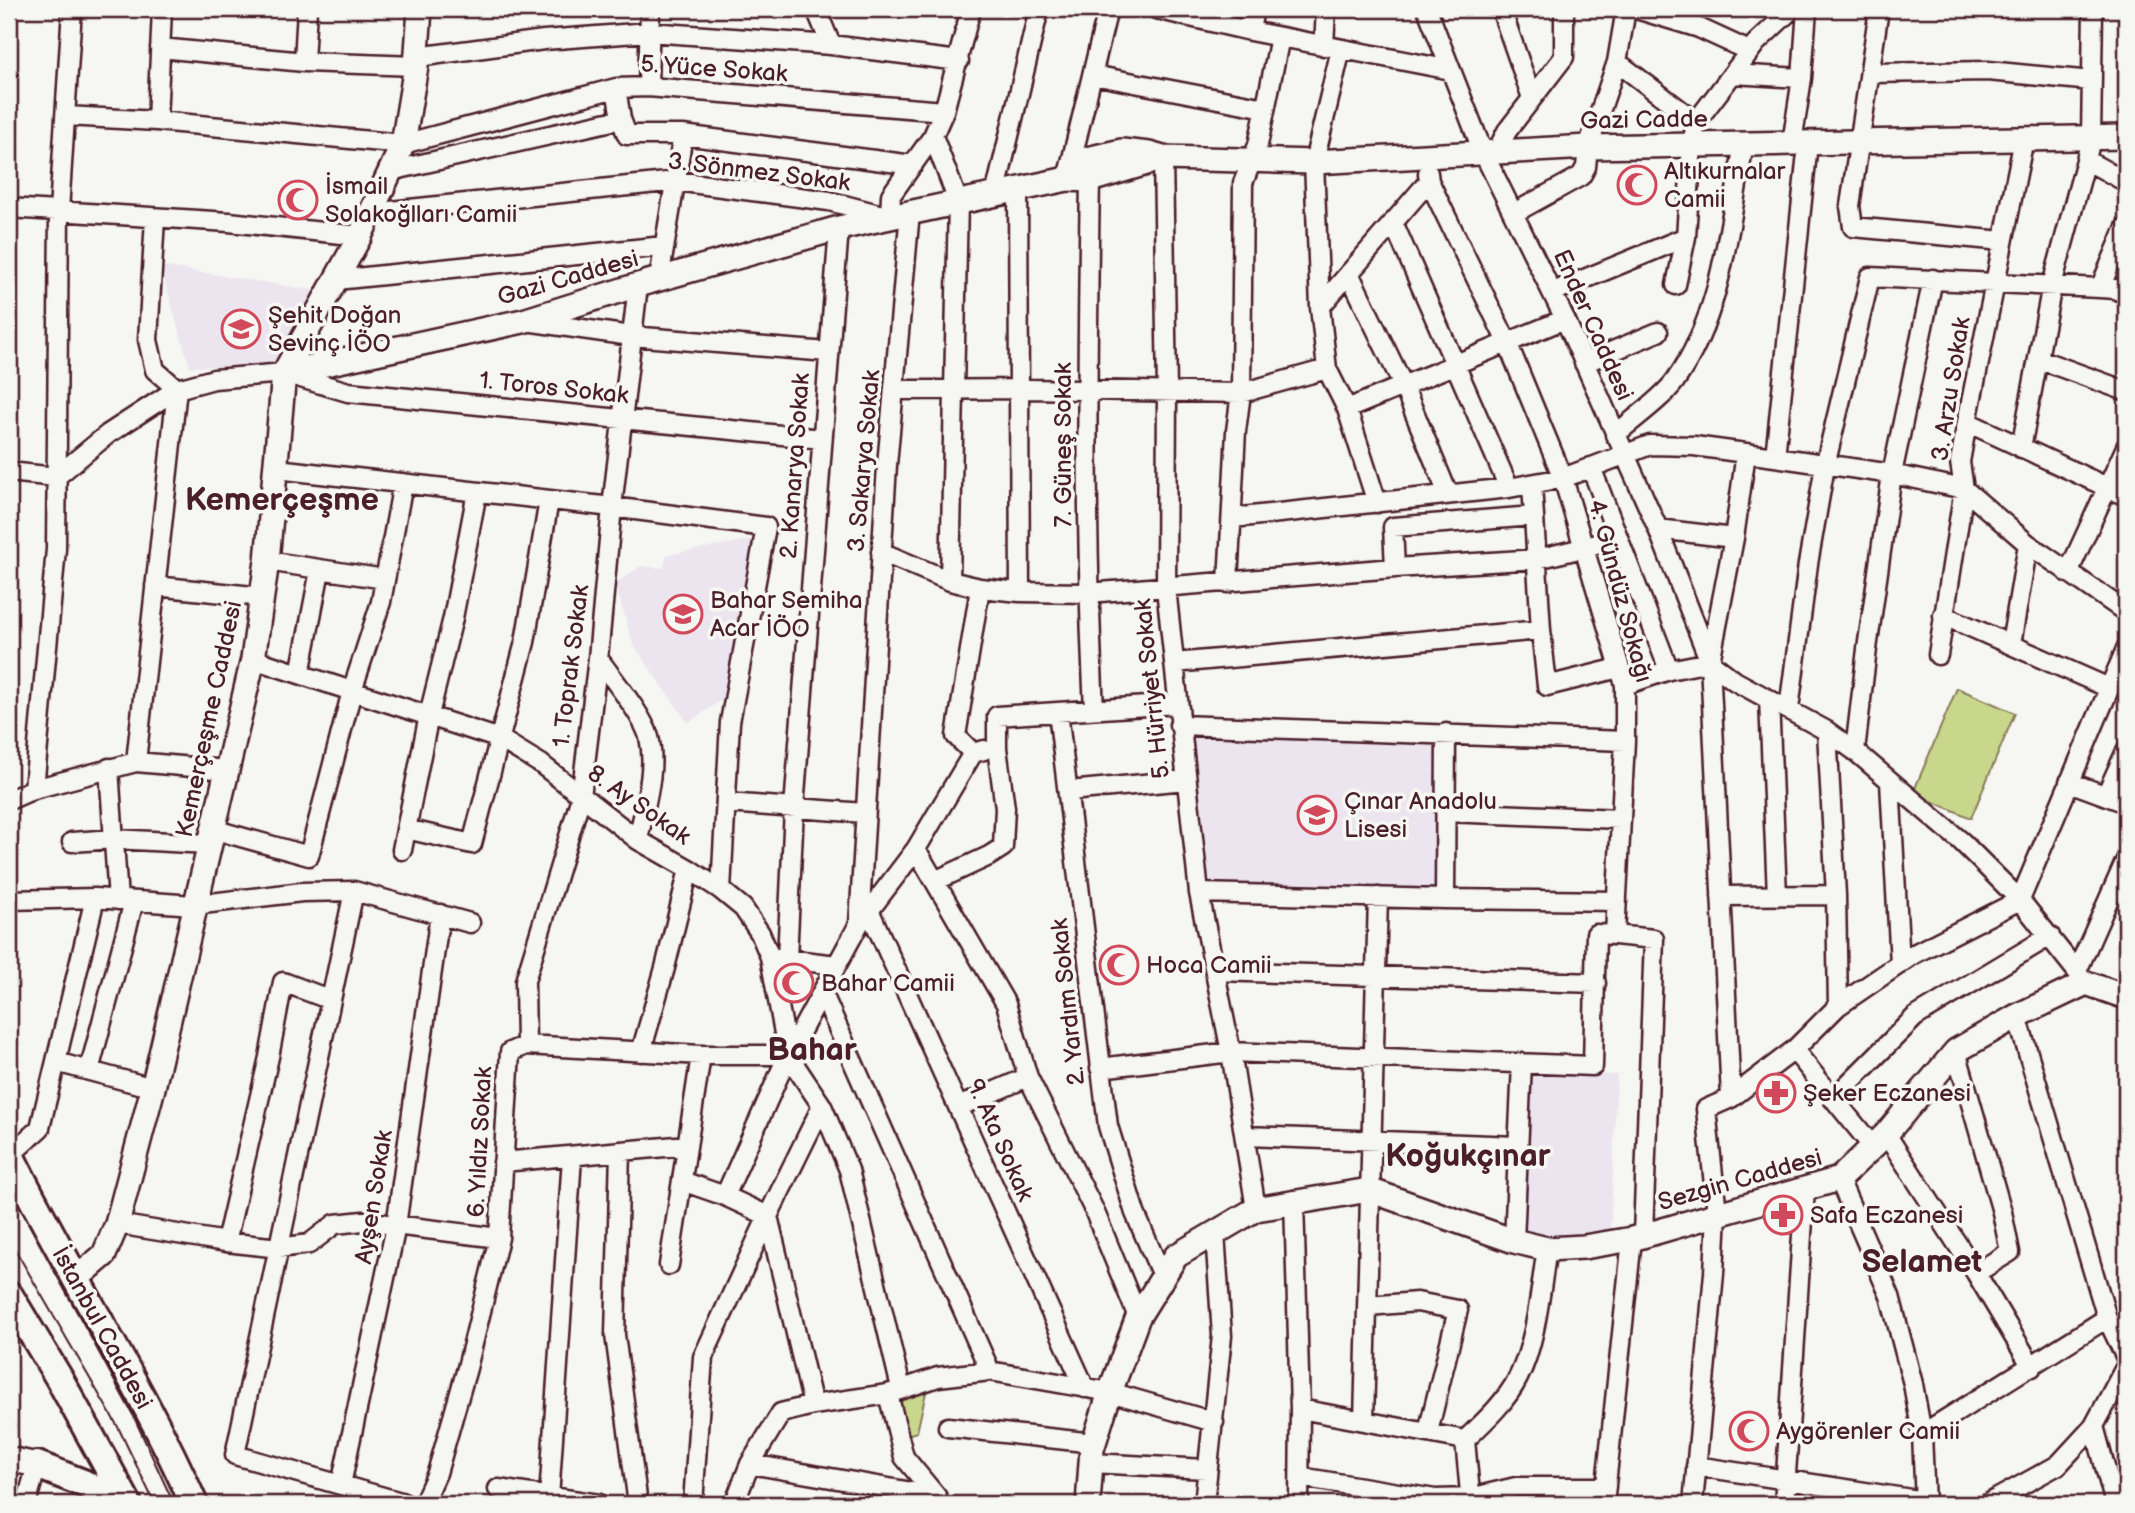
<svg xmlns="http://www.w3.org/2000/svg" width="2135" height="1513" font-family="'Balsamiq Sans',sans-serif">
	<rect width="100%" height="100%" fill="#f6f6f2"/>
	<filter id="ink" filterUnits="userSpaceOnUse"><feTurbulence type="fractalNoise" baseFrequency=".0143" numOctaves="2"/><feDisplacementMap in="SourceGraphic" scale="14" xChannelSelector="R" yChannelSelector="G"/><feConvolveMatrix kernelMatrix="1 2 1 2 8 2 1 2 1" color-interpolation-filters="sRGB"/></filter>
	<g filter="url(#ink)">
		<path fill="#ece4ef" d="M 160,266 L 325,292 L 280,365 L 190,367 Z
			M 755,539 L 727,696 L 688,723 L 633,644 L 615,584 L 641,566 L 664,568 L 667,555 Z
			M 1190,736 L 1436,744 L 1436,891 L 1205,885 Z
			M 1529,1073 L 1617,1075 L 1610,1237 L 1522,1233 Z"/>
		<path fill="#c8d78b" stroke="#897b5b" stroke-width="2" d="M 1957,688 L 2015,713 L 1971,818 L 1913,793 Z
			M 927,1388 L 917,1432 L 904,1436 L 897,1399 Z"/>
		<g fill="none" stroke-linecap="round" stroke-linejoin="round">
			<defs>
				<path id="minor" d="M 816,9 L 831,45
					M 1156,9 L 1250,31 L 1451,70
					M 1427,9 L 1483,152 L 1565,319 L 1658,529 L 1710,662
					M 1501,9 L 1532,98
					M 1636,9 L 1699,28 L 1749,51
					M 1879,9 L 1850,206 L 1853,227 L 2003,241
					M 2093,9 L 2091,138 L 2086,160 L 2126,182
					M 1250,31 L 1254,9
					M 1324,46 L 1326,9
					M 160,48 L 304,62 L 416,66
					M 1341,49 L 1314,162 L 1320,307 L 1327,369 L 1347,409 L 1377,503
					M 417,57 L 544,40 L 649,32 L 831,45 L 959,61
					M 304,62 L 307,9
					M 1617,62 L 1696,122
					M 1872,73 L 1988,71 L 2092,81
					M 1733,74 L 1802,78
					M 1093,75 L 1265,108
					M 648,87 L 650,9
					M 616,88 L 621,119 L 627,135 L 683,135 L 913,165
					M 66,116 L 157,121 L 403,144 L 616,88 L 648,87 L 944,111
					M 157,121 L 162,9
					M 933,136 L 958,201 L 950,581
					M 2024,139 L 1967,422 L 1960,462 L 1964,489 L 2028,544 L 2126,612
					M 1792,143 L 1802,78 L 1807,9
					M 1497,151 L 1507,131 L 1564,57 L 1564,9
					M 1163,158 L 1167,391 L 1166,588 L 1199,893 L 1231,1052 L 1256,1209
					M 390,171 L 621,119
					M 1067,179 L 1108,9
					M 1090,180 C 1087,357 1085,533 1094,709
					M 1018,190 L 1020,592
					M 995,195 L 1039,9
					M 9,208 L 229,222 L 360,236
					M 371,213 L 676,181 L 829,201 L 890,217 L 891,195 L 933,136 L 944,111 L 971,9
					M 1514,213 L 1581,176 L 1586,167 L 1588,147 L 1617,62 L 1626,9
					M 1393,222 L 1509,488
					M 1349,273 L 1403,385 L 1448,494
					M 659,279 L 683,135
					M 336,280 L 664,246
					M 1676,285 L 1686,237
					M 2100,288 L 2126,227
					M 1553,292 L 1686,237 L 1692,145 L 1696,122 L 1756,43 L 1792,9
					M 1320,307 L 1429,181 L 1428,173
					M 526,321 L 631,336 L 828,352
					M 2038,359 L 2126,391
					M 1584,363 L 1658,332
					M 894,390 L 1028,389 L 1241,393 L 1327,369
					M 1347,409 L 1565,319
					M 1967,422 L 2126,496
					M 1615,435 C 1632,420 1663,398 1675,381 C 1723,313 1729,224 1744,144
					M 2021,448 L 2052,285 L 2086,160
					M 1775,457 L 1808,143
					M 1591,467 L 1669,670
					M 277,469 L 612,507 L 766,527 L 730,722 L 721,890
					M 9,472 L 56,477 L 108,434 L 177,389 L 214,379 L 284,373 L 348,392 L 822,439
					M 1532,484 L 1541,630 L 1547,686 L 1619,668
					M 1233,518 L 1509,488 L 1563,478 L 1650,445 L 1694,446 L 1775,457 L 1892,474 L 1964,489 L 1938,655
					M 1658,529 L 1734,538
					M 881,552 L 950,581 L 980,588 L 1020,592 L 1088,593 L 1395,568 L 1537,559 L 1583,548 L 1618,537
					M 267,561 L 385,579
					M 1395,568 L 1393,527 L 1534,516
					M 2068,573 L 2126,447
					M 1228,583 L 1236,431 L 1241,393 L 1243,183 L 1258,145 L 1280,37
					M 155,586 L 263,597
					M 980,588 L 956,736 L 973,753 L 984,750
					M 1943,615 L 2109,688
					M 2011,644 L 2028,544
					M 598,658 C 612,678 643,715 649,737 C 657,770 644,808 638,840
					M 253,659 L 500,739 L 541,764 L 638,840 L 689,869 L 721,890 L 743,908 L 760,933 L 770,957 L 788,1055 L 822,1106 L 849,1170 L 901,1388
					M 1710,662 L 1735,681 L 1827,731 L 1855,751 L 1962,842 L 2020,900 L 2086,983
					M 1174,663 L 1541,630
					M 300,674 L 320,570
					M 1625,685 L 1669,670 L 1710,662
					M 1769,699 L 1777,896
					M 1789,709 L 1808,564 L 1825,466 L 1870,277 L 2100,288 L 2115,289 L 2126,294
					M 1058,712 L 1108,1126 L 1135,1213 L 1163,1278
					M 1179,725 L 1625,741
					M 1827,731 L 1836,895 L 1838,1006
					M 1855,751 L 1867,649 L 1892,474 L 1933,279
					M 136,762 L 177,389 L 155,370 L 148,340 L 155,218
					M 109,768 L 118,900
					M 1890,782 L 1900,964
					M 2069,782 L 2126,803
					M 34,789 L 56,549 L 59,211 L 72,9
					M 1069,791 L 1186,780
					M 2106,795 L 2126,751
					M 9,800 L 34,789 L 136,762 L 226,770
					M 726,803 L 865,813
					M 1445,812 L 1620,819
					M 212,829 L 309,856 L 352,691 L 381,602 L 403,483
					M 406,829 L 472,844 L 525,642 L 549,500
					M 72,842 L 114,839 L 208,844
					M 916,849 L 1006,1004 L 1028,1077 L 1094,1210 L 1138,1317
					M 402,850 L 429,715 L 453,618 L 477,492
					M 935,881 L 989,856 L 1003,847 L 1005,808 L 997,748 L 997,716 L 1177,704
					M 354,891 L 235,1455 L 408,1504
					M 1199,893 L 1445,899 L 1617,901
					M 1721,896 L 1836,895
					M 1445,899 L 1446,733
					M 9,900 L 95,898 L 194,905 L 302,892 L 354,891 L 470,923
					M 870,912 L 1085,1388
					M 859,924 L 887,465 L 910,212
					M 1615,935 L 1654,939 L 1643,1235
					M 777,958 L 837,965
					M 787,959 L 794,808 L 839,228
					M 1215,971 L 1596,983
					M 2077,971 L 2126,860
					M 822,992 L 990,1371
					M 2017,1016 L 2107,1318 L 2126,1358
					M 526,1045 L 525,981 L 581,797 L 598,658 L 612,507 L 638,285
					M 1794,1050 L 1873,1147
					M 1956,1051 L 2002,1212 L 2010,1252 L 1976,1273
					M 641,1052 L 665,968 L 689,869
					M 56,1062 L 153,1088
					M 1100,1068 L 1231,1052 L 1593,1066 L 1596,934 L 1615,935 L 1625,741 L 1625,685 L 1563,478 L 1507,342 L 1429,181
					M 89,1071 L 134,901
					M 1731,1098 L 1710,662 L 1734,538 L 1746,453
					M 1833,1099 L 1915,1017 L 2050,936
					M 958,1107 L 1028,1077
					M 1886,1134 L 1976,1273 L 2032,1367
					M 1245,1136 L 1518,1146
					M 620,1151 L 615,1335 L 638,1504
					M 10,1155 L 40,1128 L 95,898
					M 503,1162 L 687,1145
					M 1839,1179 L 1890,1296 L 1913,1384 L 1922,1434 L 1925,1504
					M 682,1181 L 725,1196 L 768,1216 L 813,1405
					M 725,1196 L 788,1055 L 859,924 L 916,849 L 973,753
					M 1294,1200 L 1300,1409 L 1299,1504
					M 117,1224 L 226,1242 L 279,1248 L 309,1244 L 335,1224 L 363,1221 L 499,1238
					M 1514,1241 L 1522,1063
					M 226,1242 L 269,1057 L 283,982 L 331,1000
					M 669,1265 L 701,1055
					M 1368,1306 L 1417,1302 L 1458,1310 L 1428,1432
					M 888,1394 L 904,1457 L 937,1497
					M 1300,1409 L 1465,1440
					M 1364,1421 L 1378,897
					M 2094,1426 L 2115,1504
					M 948,1427 L 1094,1443
					M 1922,1434 L 2107,1318
					M 1091,1463 L 1206,1469
					M 750,1464 L 935,1496
					M 1696,1466 L 1924,1501
					M 1300,1477 L 1435,1499 L 1470,1498 L 1516,1487 L 1606,1487
					M 341,1485 L 396,1226 L 440,914
					M 498,1489 L 599,1504
					M 549,1498 L 572,1157
					M 26,1504 L 37,1465
					M 423,1504 L 437,1473 L 467,1368 L 499,1238 L 510,1052 L 526,1045 L 701,1055 L 788,1055
					M 693,1504 L 703,1357 L 768,1216 L 822,1106
					M 734,1504 L 750,1464 L 781,1413 L 813,1405 L 888,1394 L 938,1377 L 990,1371 L 1110,1392 L 1214,1422
					M 1204,1504 L 1222,1336 L 1215,1233
					M 1471,1504 L 1465,1440 C 1484,1422 1506,1402 1518,1378 C 1537,1340 1540,1290 1547,1249
					M 1604,1504 L 1632,1239
					M 1693,1504 L 1714,1273 L 1717,1213 L 1706,1109 L 1731,1098 L 1794,1050 L 1838,1006 L 1914,954 L 2020,900 L 2126,649
					M 1784,1504 L 1805,1190
					M 1987,1504 L 2058,1465 L 2094,1426 L 2126,1366"/>
				<path id="major" d="M 1067,179 L 1087,159 L 1122,151 L 1149,154 L 1163,158 L 1314,162 L 1588,147 L 2126,137
					M 284,373 L 523,321 L 638,285 L 839,228 L 1067,179 L 1090,180 L 1160,159
					M 76,1279 L 104,1255 L 117,1224 L 153,1088 L 253,659 L 267,561 L 284,373 L 360,236 L 403,144 L 416,66 L 420,9
					M 9,1459 L 37,1465
					M 1088,1504 L 1092,1449 L 1110,1392 L 1138,1317 L 1176,1256 L 1256,1209 L 1369,1190 L 1514,1241 L 1547,1249 L 1584,1247 L 1632,1239 L 1839,1179 L 1886,1134 L 1956,1051 L 2017,1016 L 2086,983 L 2126,997"/>
				<path id="highway" d="M 9,1153 C 67,1272 141,1383 194,1504
					M 9,1295 L 59,1378 L 128,1504
					M 37,1465 L 83,1483 L 123,1504"/>
			</defs>
			<use href="#minor" stroke="#4a1f2b" stroke-width="23"/>
			<use href="#major" stroke="#4a1f2b" stroke-width="28"/>
			<use href="#highway" stroke="#4a1f2b" stroke-width="32"/>
			<use href="#minor" stroke="#f6f6f2" stroke-width="18"/>
			<use href="#major" stroke="#f6f6f2" stroke-width="23"/>
			<use href="#highway" stroke="#f6f6f2" stroke-width="26"/>
			<path stroke="#4a1f2b" stroke-width="2" d="M 9,1187 L 133,1415 L 174,1504
				M 9,1239 L 118,1427 L 155,1504"/>
		</g>
	</g>
	<defs>
		<symbol id="mosque-ring" viewBox="-11 -11 22 22"><circle r="9.5" fill="#f6f6f2" stroke="#d1495b" stroke-width="1.5"/><path d="M3.5-4.9A6 6 0 1 0 3.5 4.9A5 5 0 1 1 3.5-4.9Z" fill="#d1495b"/></symbol>
		<symbol id="school-ring" viewBox="-11 -11 22 22"><circle r="9.5" fill="#f6f6f2" stroke="#d1495b" stroke-width="1.5"/><path d="M0-5L7-2L0 1L-7-2ZM-4 1L0 2.5L4 1V4Q0 6-4 4Z" fill="#d1495b"/></symbol>
		<symbol id="pharmacy-ring" viewBox="-11 -11 22 22"><circle r="9.5" fill="#f6f6f2" stroke="#d1495b" stroke-width="1.5"/><path d="M-2-6h4v4h4v4h-4v4h-4v-4h-4v-4h4Z" fill="#d1495b"/></symbol>
	</defs>
	<g fill-rule="evenodd">
		<use href="#mosque-ring" x="1615" y="163" width="44" height="44"/>
		<use href="#mosque-ring" x="276" y="178" width="44" height="44"/>
		<use href="#school-ring" x="219" y="307" width="44" height="44"/>
		<use href="#school-ring" x="661" y="592" width="44" height="44"/>
		<use href="#school-ring" x="1295" y="793" width="44" height="44"/>
		<use href="#mosque-ring" x="1097" y="943" width="44" height="44"/>
		<use href="#mosque-ring" x="772" y="961" width="44" height="44"/>
		<use href="#pharmacy-ring" x="1754" y="1071" width="44" height="44"/>
		<use href="#pharmacy-ring" x="1761" y="1193" width="44" height="44"/>
		<use href="#mosque-ring" x="1727" y="1409" width="44" height="44"/>
	</g>
	<g text-anchor="middle" dominant-baseline="central" stroke-width="7" stroke-linejoin="round" paint-order="stroke">
		<g font-size="24" fill="#4a1f2b" stroke="#f6f6f2">
			<text transform="translate(714 69) rotate(4)">5. Yüce Sokak</text>
			<text transform="translate(1644 120) rotate(-1)">Gazi Cadde</text>
			<text transform="translate(759 172) rotate(7)">3. Sönmez Sokak</text>
			<text transform="translate(568 278) rotate(-16)">Gazi Caddesi</text>
			<text transform="translate(1593 325) rotate(66)">Ender Caddesi</text>
			<text transform="translate(554 388) rotate(6)">1. Toros Sokak</text>
			<text transform="translate(1951 389) rotate(-81)">3. Arzu Sokak</text>
			<text transform="translate(1063 445) rotate(-90)">7. Güneş Sokak</text>
			<text transform="translate(864 461) rotate(-85)">3. Sakarya Sokak</text>
			<text transform="translate(795 466) rotate(-86)">2. Kanarya Sokak</text>
			<text transform="translate(1620 591) rotate(75)">4. Gündüz Sokağı</text>
			<text transform="translate(571 666) rotate(-83)">1. Toprak Sokak</text>
			<text transform="translate(1152 689) rotate(-96)">5. Hürriyet Sokak</text>
			<text transform="translate(209 719) rotate(-78)">Kemerçeşme Caddesi</text>
			<text transform="translate(639 805) rotate(35)">8. Ay Sokak</text>
			<text transform="translate(1068 1002) rotate(-96)">2. Yardım Sokak</text>
			<text transform="translate(1000 1140) rotate(66)">9. Ata Sokak</text>
			<text transform="translate(480 1142) rotate(-87)">6. Yıldız Sokak</text>
			<text transform="translate(1740 1180) rotate(-16)">Sezgin Caddesi</text>
			<text transform="translate(374 1197) rotate(-81)">Ayşen Sokak</text>
			<text transform="translate(102 1328) rotate(61)">İstanbul Caddesi</text>
		</g>
		<g font-size="24" fill="#4a1f2b" stroke="#f6f6f2" text-anchor="start">
			<text x="1664" y="171">Altıkurnalar<tspan x="1664" dy="28">Camii</tspan></text>
			<text x="325" y="186">İsmail<tspan x="325" dy="28">Solakoğlları Camii</tspan></text>
			<text x="268" y="315">Şehit Doğan<tspan x="268" dy="28">Sevinç İÖO</tspan></text>
			<text x="710" y="600">Bahar Semiha<tspan x="710" dy="28">Acar İÖO</tspan></text>
			<text x="1344" y="801">Çınar Anadolu<tspan x="1344" dy="28">Lisesi</tspan></text>
			<text x="1146" y="965">Hoca Camii</text>
			<text x="821" y="983">Bahar Camii</text>
			<text x="1803" y="1093">Şeker Eczanesi</text>
			<text x="1810" y="1215">Safa Eczanesi</text>
			<text x="1776" y="1431">Aygörenler Camii</text>
		</g>
		<g font-size="32" font-weight="bold" fill="#4a1f2b" stroke="#f6f6f2">
			<text x="282" y="500">Kemerçeşme</text>
			<text x="812" y="1050">Bahar</text>
			<text x="1468" y="1156">Koğukçınar</text>
			<text x="1922" y="1262">Selamet</text>
		</g>
	</g>
	<rect width="2135" height="1513" fill="none" stroke="#f6f6f2" stroke-width="35"/>
	<rect x="18" y="18" width="2100" height="1478" fill="none" stroke="#4a1f2b" stroke-width="2.5" filter="url(#ink)"/>
</svg>
